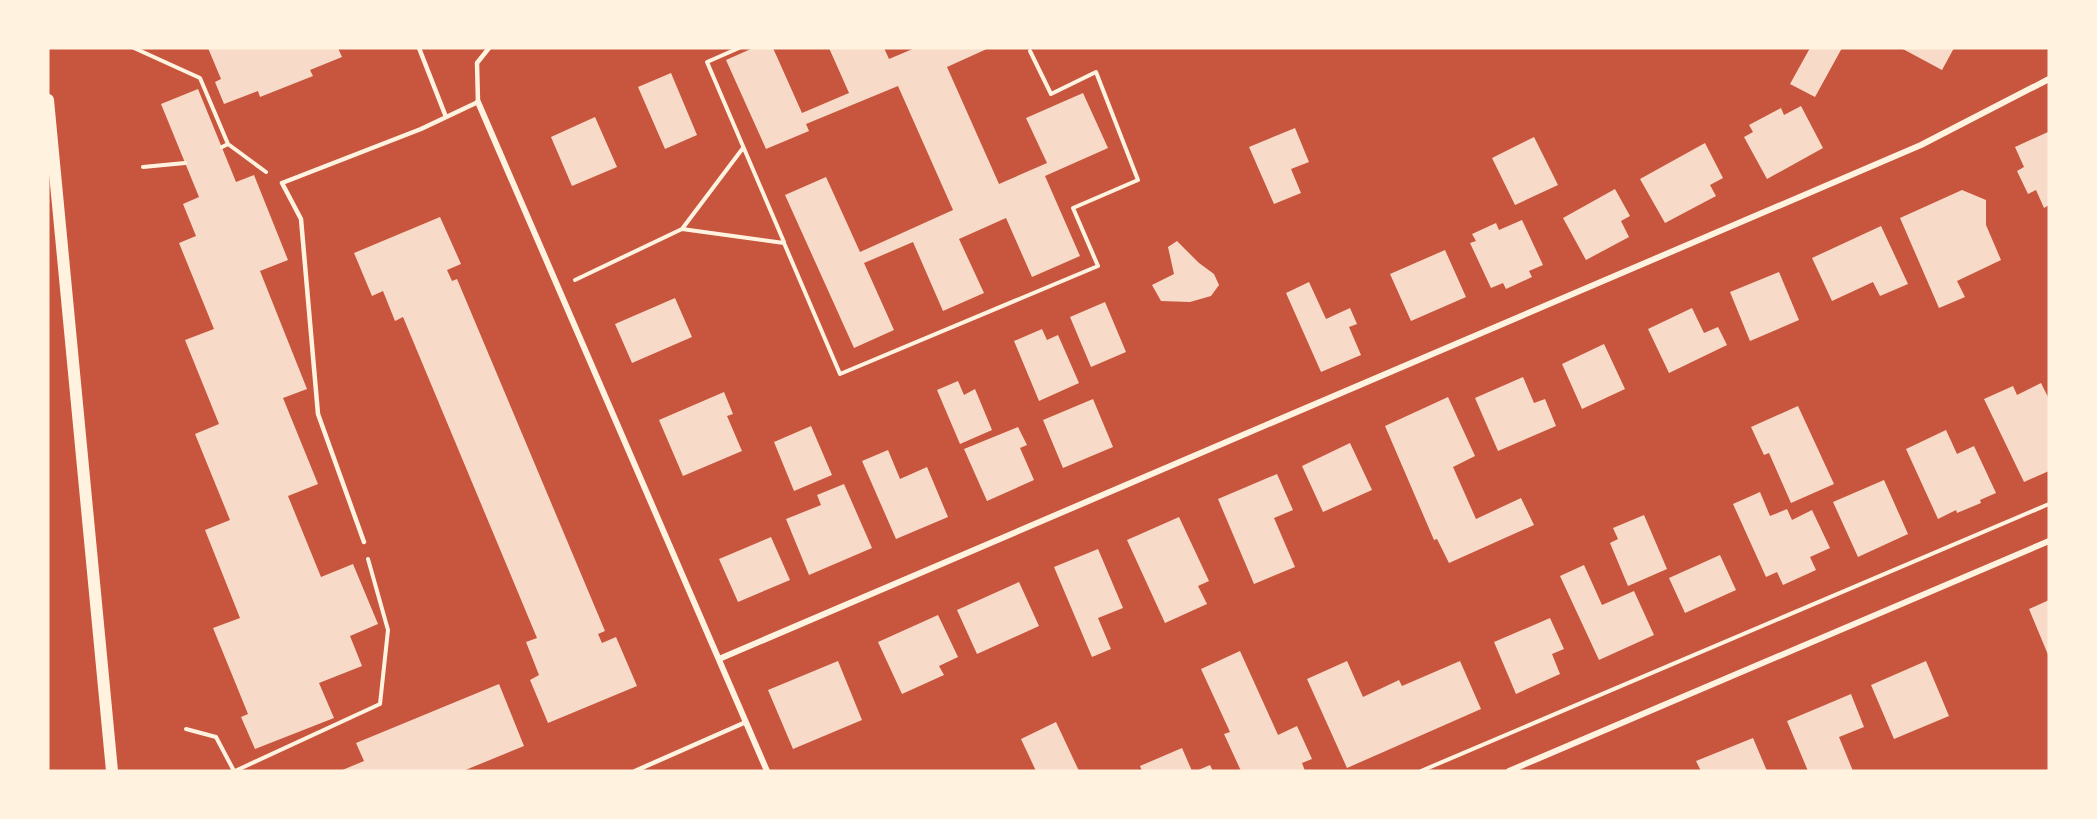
<svg xmlns="http://www.w3.org/2000/svg" width="2097" height="819" font-family="Spectral,serif">
	<rect width="100%" height="100%" fill="#c8553d"/>
	<path fill="#f7dbc8" d="M 208,48 L 338,48 L 342,57 L 310,70 L 313,76 L 260,97 L 258,91 L 224,104 L 215,82 L 221,79 Z
		M 753,48 L 773,48 L 802,113 L 849,93 L 829,48 L 884,48 L 889,59 L 915,48 L 989,48 L 947,67 L 999,184 L 1047,163 L 1026,118 L 1083,93 L 1108,148 L 1045,176 L 1080,256 L 1032,277 L 1006,218 L 959,239 L 984,293 L 943,311 L 913,242 L 864,263 L 894,330 L 854,348 L 785,195 L 826,177 L 860,252 L 953,210 L 898,86 L 806,124 L 809,131 L 766,149 L 726,60 Z
		M 1810,48 L 1842,48 L 1815,97 L 1790,84 Z
		M 1901,48 L 1954,48 L 1942,70 Z
		M 671,73 L 697,135 L 665,149 L 638,87 Z
		M 198,89 L 236,182 L 254,175 L 288,260 L 260,271 L 307,389 L 283,398 L 318,484 L 288,496 L 321,577 L 353,564 L 378,624 L 350,636 L 362,666 L 319,683 L 334,718 L 255,749 L 241,717 L 248,714 L 213,628 L 240,618 L 205,530 L 230,520 L 195,434 L 219,424 L 185,340 L 214,329 L 179,243 L 196,236 L 183,204 L 199,197 L 161,104 Z
		M 1801,106 L 1823,148 L 1767,179 L 1744,137 L 1753,132 L 1749,125 L 1781,108 L 1784,115 Z
		M 595,117 L 617,167 L 572,186 L 551,137 Z
		M 1295,128 L 1309,162 L 1291,169 L 1301,193 L 1274,204 L 1249,147 Z
		M 2048,132 L 2049,205 L 2044,208 L 2036,190 L 2028,194 L 2017,171 L 2024,167 L 2015,147 Z
		M 1534,137 L 1558,185 L 1515,205 L 1492,158 Z
		M 1705,143 L 1723,178 L 1710,185 L 1716,196 L 1665,223 L 1640,179 Z
		M 1615,189 L 1630,216 L 1621,221 L 1629,237 L 1586,260 L 1563,218 Z
		M 1962,190 L 1986,200 L 1986,225 L 2001,260 L 1957,281 L 1965,297 L 1939,308 L 1900,218 Z
		M 440,217 L 461,264 L 447,270 L 452,281 L 457,279 L 605,631 L 598,634 L 602,643 L 616,637 L 637,686 L 548,723 L 530,680 L 539,675 L 526,642 L 537,638 L 403,317 L 395,321 L 383,291 L 372,296 L 354,253 Z
		M 1522,220 L 1543,265 L 1529,271 L 1532,277 L 1506,289 L 1503,283 L 1491,288 L 1470,243 L 1476,241 L 1472,234 L 1496,223 L 1499,230 Z
		M 1881,226 L 1908,284 L 1880,296 L 1873,282 L 1832,301 L 1812,258 Z
		M 1177,241 L 1199,263 L 1214,274 L 1219,285 L 1211,296 L 1190,302 L 1161,301 L 1152,285 L 1174,274 L 1168,247 Z
		M 1445,250 L 1466,297 L 1411,321 L 1390,274 Z
		M 1779,272 L 1799,320 L 1750,341 L 1730,292 Z
		M 1309,282 L 1326,319 L 1350,308 L 1357,324 L 1349,327 L 1361,355 L 1321,372 L 1286,293 Z
		M 675,298 L 692,337 L 632,363 L 615,324 Z
		M 1105,302 L 1126,352 L 1091,367 L 1070,317 Z
		M 1692,308 L 1704,333 L 1718,327 L 1727,345 L 1669,373 L 1648,329 Z
		M 1042,329 L 1047,340 L 1058,335 L 1079,383 L 1039,401 L 1014,341 Z
		M 1604,344 L 1625,389 L 1582,409 L 1562,364 Z
		M 1523,377 L 1534,403 L 1545,399 L 1556,426 L 1498,451 L 1475,398 Z
		M 958,381 L 964,395 L 975,389 L 992,430 L 960,444 L 937,390 Z
		M 2041,383 L 2049,399 L 2049,471 L 2024,482 L 1984,399 L 2013,386 L 2017,395 Z
		M 724,392 L 733,414 L 727,416 L 742,451 L 683,476 L 659,420 Z
		M 1448,397 L 1475,456 L 1453,467 L 1476,519 L 1521,498 L 1534,525 L 1449,563 L 1437,539 L 1434,540 L 1385,426 Z
		M 1093,399 L 1113,447 L 1063,468 L 1043,420 Z
		M 1798,406 L 1834,484 L 1791,503 L 1769,453 L 1764,455 L 1751,427 Z
		M 811,426 L 832,475 L 794,491 L 774,442 Z
		M 1018,427 L 1027,445 L 1020,448 L 1034,480 L 987,501 L 964,449 Z
		M 1946,430 L 1957,454 L 1974,446 L 1996,493 L 1980,500 L 1981,503 L 1957,513 L 1956,510 L 1938,519 L 1906,449 Z
		M 1350,443 L 1372,490 L 1323,512 L 1302,466 Z
		M 888,450 L 900,479 L 927,467 L 948,517 L 896,539 L 862,461 Z
		M 1277,474 L 1293,510 L 1274,518 L 1295,567 L 1254,584 L 1218,499 Z
		M 1884,480 L 1908,534 L 1858,557 L 1833,502 Z
		M 844,484 L 872,548 L 809,575 L 786,519 L 821,505 L 817,495 Z
		M 1760,492 L 1770,516 L 1787,509 L 1792,520 L 1812,510 L 1830,548 L 1810,557 L 1816,570 L 1783,585 L 1777,572 L 1766,577 L 1733,504 Z
		M 1644,515 L 1667,569 L 1628,586 L 1610,543 L 1618,539 L 1613,528 Z
		M 1179,517 L 1209,581 L 1198,586 L 1207,604 L 1165,623 L 1127,540 Z
		M 771,537 L 790,580 L 738,602 L 719,559 Z
		M 1098,549 L 1123,608 L 1098,618 L 1111,649 L 1092,657 L 1054,567 Z
		M 1720,555 L 1736,590 L 1685,613 L 1669,578 Z
		M 1584,565 L 1602,605 L 1634,591 L 1654,635 L 1599,660 L 1560,576 Z
		M 1019,582 L 1039,626 L 977,654 L 957,610 Z
		M 2049,600 L 2049,657 L 2029,609 Z
		M 938,615 L 958,657 L 939,666 L 944,675 L 902,694 L 878,642 Z
		M 1550,618 L 1564,649 L 1552,654 L 1560,674 L 1516,694 L 1494,642 Z
		M 1240,651 L 1278,735 L 1297,726 L 1312,759 L 1302,763 L 1305,771 L 1241,771 L 1224,734 L 1230,732 L 1201,669 Z
		M 838,661 L 862,720 L 793,749 L 768,690 Z
		M 1347,661 L 1363,697 L 1399,680 L 1402,686 L 1460,661 L 1481,709 L 1347,768 L 1307,679 Z
		M 1926,661 L 1949,716 L 1894,739 L 1871,685 Z
		M 499,684 L 524,746 L 463,771 L 340,771 L 364,761 L 356,743 Z
		M 1851,694 L 1864,727 L 1839,737 L 1853,771 L 1808,771 L 1787,721 Z
		M 1056,722 L 1079,771 L 1036,771 L 1021,739 Z
		M 1753,738 L 1767,771 L 1701,771 L 1696,761 Z
		M 1182,748 L 1192,771 L 1142,771 L 1140,766 Z
		M 1210,765 L 1213,771 L 1196,771 Z"/>
	<g fill="none" stroke-linecap="round" stroke-linejoin="round">
		<path stroke="#fff3e0" stroke-width="4" d="M 134,48 L 200,78 L 228,144 L 266,172
			M 739,48 L 707,62 L 784,242
			M 222,147 L 228,144
			M 143,167 L 185,163
			M 682,229 L 743,148
			M 575,280 L 682,229 L 784,243 L 840,374 L 1098,266 L 1073,208 L 1138,180 L 1096,72 L 1051,94 L 1030,51
			M 186,729 L 216,737 L 234,771
			M 235,771 L 380,704 L 388,630 L 368,559
			M 1421,771 L 2049,504"/>
		<path stroke="#fff3e0" stroke-width="4.5" d="M 419,48 L 446,117
			M 364,542 L 318,414 L 301,219 L 282,183 L 421,129 L 478,102 L 477,63 L 489,48
			M 635,771 L 746,722"/>
		<path stroke="#fff3e0" stroke-width="6" d="M 478,102 L 767,771
			M 719,659 L 1921,145 L 2049,79
			M 1509,771 L 2049,541"/>
		<path stroke="#fff3e0" stroke-width="12" d="M 48,100 L 112,771"/>
	</g>
	<rect width="2097" height="819" fill="none" stroke="#fff3e0" stroke-width="99"/>
</svg>
